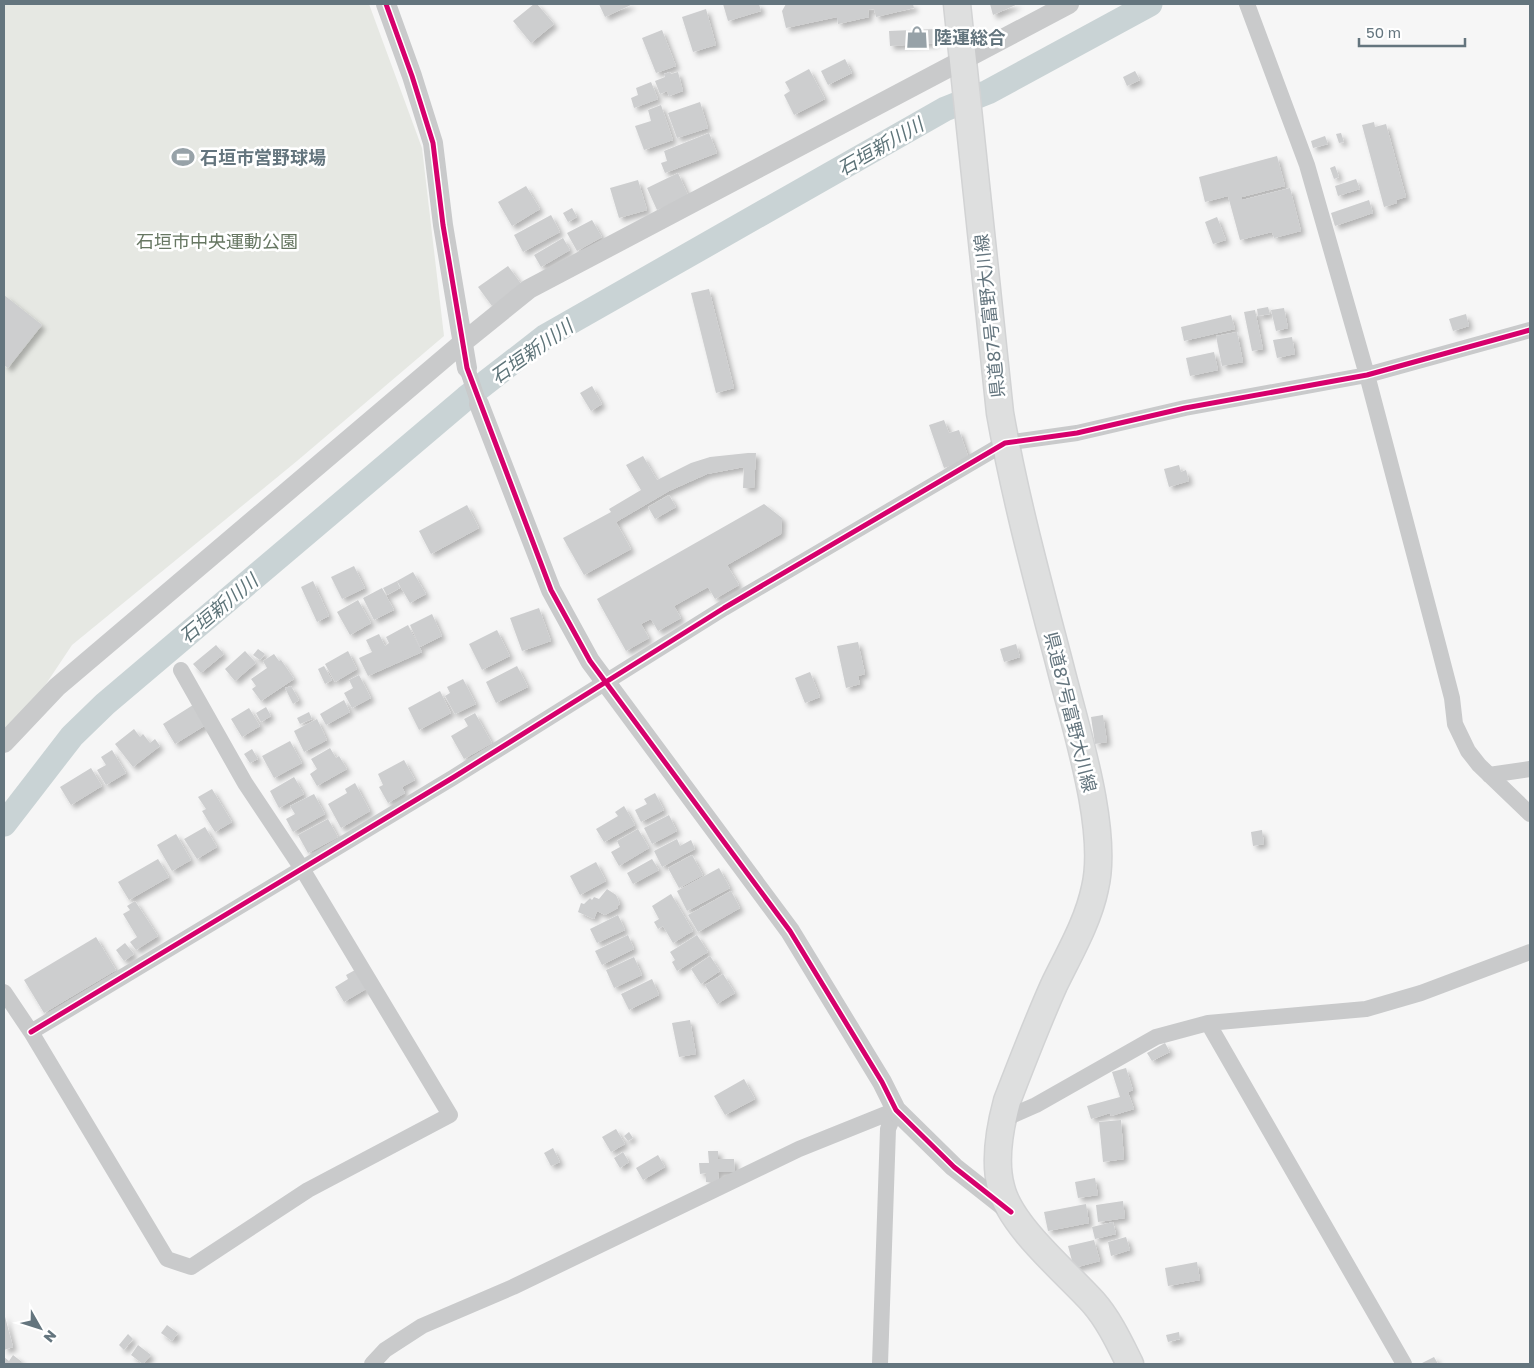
<svg xmlns="http://www.w3.org/2000/svg" width="1534" height="1368" font-family="'Golos Text','Noto Sans JP',sans-serif">
	<defs>
		<filter id="shadow"><feDropShadow dx="4" dy="4" stdDeviation="2.5" flood-color="#0004"/></filter>
	</defs>
	<rect width="100%" height="100%" fill="#f6f6f6"/>
	<path fill="#e6e8e3" d="M 4,4 L 369,4 L 422,148 L 444,336 L 297,461 L 72,645 L 4,747 Z"/>
	<g fill="none" stroke-linecap="round" stroke-linejoin="round">
		<path stroke="#c9d3d5" stroke-width="25" d="M 4,824 L 72,736 L 105,704 L 466,398 L 546,336 L 945,109 L 988,92 L 1150,4"/>
	</g>
	<path fill="#cdcecf" filter="url(#shadow)" d="M 534,4 L 537,4 L 554,24 L 531,43 L 513,21 Z
		M 599,4 L 633,4 L 605,17 Z
		M 723,4 L 759,4 L 761,11 L 728,21 Z
		M 786,4 L 913,4 L 914,8 L 876,17 L 874,9 L 868,10 L 869,17 L 838,24 L 837,17 L 786,28 L 782,11 Z
		M 990,4 L 1018,4 L 993,15 Z
		M 706,9 L 716,45 L 693,52 L 682,17 Z
		M 935,29 L 935,43 L 890,46 L 889,31 Z
		M 662,30 L 676,66 L 656,73 L 642,38 Z
		M 845,59 L 852,73 L 828,85 L 821,71 Z
		M 809,69 L 825,99 L 794,115 L 784,95 L 790,91 L 785,82 Z
		M 1135,71 L 1140,80 L 1127,86 L 1123,77 Z
		M 670,72 L 671,74 L 678,72 L 683,91 L 669,96 L 667,91 L 660,94 L 655,81 L 665,77 L 664,74 Z
		M 651,82 L 658,99 L 634,108 L 631,98 L 638,95 L 636,88 Z
		M 700,102 L 708,128 L 677,138 L 668,113 Z
		M 661,105 L 673,140 L 644,150 L 635,126 L 651,121 L 648,110 Z
		M 1374,122 L 1375,127 L 1386,124 L 1406,197 L 1396,200 L 1397,203 L 1384,207 L 1362,125 Z
		M 709,133 L 717,153 L 665,173 L 661,163 L 667,161 L 664,151 Z
		M 1341,133 L 1344,142 L 1339,143 L 1336,134 Z
		M 1325,136 L 1328,144 L 1313,148 L 1311,141 Z
		M 1277,156 L 1285,186 L 1242,197 L 1242,200 L 1290,188 L 1301,231 L 1274,238 L 1272,232 L 1240,240 L 1228,196 L 1205,202 L 1199,177 Z
		M 1335,166 L 1339,177 L 1334,179 L 1330,168 Z
		M 678,173 L 688,195 L 657,210 L 647,188 Z
		M 1356,179 L 1360,189 L 1338,196 L 1335,186 Z
		M 638,180 L 647,210 L 619,218 L 610,188 Z
		M 526,186 L 540,209 L 512,226 L 498,202 Z
		M 1369,200 L 1373,213 L 1335,226 L 1331,213 Z
		M 572,208 L 577,217 L 568,222 L 563,213 Z
		M 551,215 L 560,232 L 523,252 L 514,235 Z
		M 1217,217 L 1226,240 L 1213,244 L 1205,222 Z
		M 592,220 L 602,237 L 577,251 L 567,233 Z
		M 563,238 L 570,250 L 541,267 L 534,255 Z
		M 508,266 L 522,285 L 492,306 L 478,287 Z
		M 709,289 L 734,388 L 716,393 L 691,293 Z
		M 4,295 L 42,325 L 8,368 L 4,365 Z
		M 1268,307 L 1270,314 L 1258,316 L 1257,309 Z
		M 1284,308 L 1288,328 L 1276,331 L 1271,310 Z
		M 1255,310 L 1263,349 L 1252,351 L 1244,312 Z
		M 1466,314 L 1469,326 L 1453,331 L 1449,319 Z
		M 1231,315 L 1235,329 L 1184,341 L 1181,327 Z
		M 1237,332 L 1243,362 L 1222,366 L 1216,336 Z
		M 1292,337 L 1295,354 L 1277,358 L 1273,340 Z
		M 1214,352 L 1218,370 L 1190,376 L 1186,358 Z
		M 592,386 L 602,404 L 591,411 L 580,393 Z
		M 944,420 L 949,433 L 959,430 L 969,459 L 944,468 L 929,425 Z
		M 748,453 L 756,453 L 754,488 L 743,488 L 744,467 L 707,474 L 669,491 L 616,522 L 631,549 L 584,575 L 563,538 L 611,512 L 609,509 L 641,490 L 626,465 L 643,456 L 657,480 L 691,463 L 710,457 Z
		M 1179,465 L 1181,472 L 1186,470 L 1189,481 L 1169,487 L 1164,469 Z
		M 669,495 L 676,507 L 655,519 L 648,507 Z
		M 764,504 L 782,518 L 781,534 L 727,565 L 739,585 L 715,599 L 708,587 L 674,606 L 681,618 L 658,631 L 651,619 L 641,624 L 649,638 L 626,651 L 597,599 Z
		M 467,505 L 479,528 L 431,554 L 419,531 Z
		M 354,566 L 365,588 L 342,599 L 331,577 Z
		M 413,572 L 426,594 L 410,603 L 397,581 Z
		M 313,581 L 329,616 L 317,622 L 301,587 Z
		M 397,581 L 400,588 L 387,595 L 383,588 Z
		M 382,588 L 394,610 L 374,620 L 363,598 Z
		M 358,600 L 371,623 L 350,635 L 337,612 Z
		M 539,608 L 551,641 L 522,651 L 510,618 Z
		M 432,614 L 442,636 L 420,647 L 410,625 Z
		M 408,625 L 422,652 L 368,676 L 359,658 L 372,652 L 366,640 L 379,634 L 385,646 L 389,643 L 386,637 Z
		M 497,630 L 510,656 L 482,670 L 469,644 Z
		M 858,642 L 865,674 L 858,676 L 860,684 L 846,688 L 837,646 Z
		M 1016,644 L 1020,657 L 1004,662 L 1000,649 Z
		M 216,645 L 224,654 L 201,673 L 193,664 Z
		M 258,649 L 265,654 L 260,660 L 253,655 Z
		M 245,651 L 256,663 L 235,681 L 225,669 Z
		M 348,651 L 357,669 L 335,682 L 325,664 Z
		M 274,654 L 279,661 L 281,660 L 294,679 L 261,701 L 252,689 L 256,686 L 251,679 L 267,668 L 263,661 Z
		M 324,666 L 332,680 L 325,684 L 318,669 Z
		M 517,666 L 528,687 L 496,703 L 486,682 Z
		M 810,672 L 820,697 L 805,703 L 795,678 Z
		M 359,675 L 371,698 L 352,708 L 344,693 L 353,688 L 349,680 Z
		M 463,679 L 476,704 L 455,714 L 445,696 L 450,693 L 447,687 Z
		M 291,686 L 299,700 L 293,704 L 285,688 Z
		M 440,691 L 451,713 L 419,730 L 408,708 Z
		M 344,700 L 350,712 L 326,725 L 320,714 Z
		M 193,705 L 209,723 L 175,744 L 163,724 Z
		M 266,707 L 271,716 L 261,722 L 256,713 Z
		M 249,708 L 260,726 L 242,737 L 231,719 Z
		M 309,712 L 312,719 L 300,724 L 297,718 Z
		M 475,713 L 492,743 L 464,759 L 451,736 L 468,726 L 464,719 Z
		M 1103,715 L 1107,742 L 1095,744 L 1091,717 Z
		M 317,719 L 327,740 L 304,752 L 294,731 Z
		M 134,729 L 140,737 L 143,734 L 150,743 L 155,739 L 160,746 L 133,767 L 115,744 Z
		M 290,741 L 302,763 L 274,778 L 262,756 Z
		M 330,748 L 336,758 L 339,756 L 347,769 L 317,786 L 310,774 L 317,769 L 311,759 Z
		M 252,749 L 258,759 L 250,763 L 244,754 Z
		M 112,750 L 126,773 L 106,785 L 97,770 L 106,765 L 101,757 Z
		M 404,760 L 415,780 L 402,787 L 405,793 L 388,803 L 379,787 L 383,785 L 378,774 Z
		M 91,768 L 102,786 L 71,805 L 60,787 Z
		M 294,777 L 304,794 L 279,808 L 270,791 Z
		M 355,783 L 370,811 L 341,828 L 328,804 L 347,793 L 345,789 Z
		M 212,789 L 232,822 L 215,832 L 202,811 L 206,809 L 198,797 Z
		M 655,793 L 664,810 L 641,822 L 635,810 L 647,804 L 644,799 Z
		M 314,794 L 325,814 L 293,832 L 286,819 L 295,814 L 290,806 Z
		M 624,806 L 635,825 L 604,842 L 596,829 L 618,816 L 615,812 Z
		M 669,815 L 677,831 L 652,844 L 644,828 Z
		M 328,819 L 338,837 L 308,853 L 298,835 Z
		M 205,827 L 217,847 L 197,859 L 184,839 Z
		M 638,829 L 649,848 L 619,866 L 611,852 L 620,847 L 617,841 Z
		M 1262,830 L 1264,844 L 1253,846 L 1251,832 Z
		M 176,834 L 191,860 L 172,871 L 157,845 Z
		M 677,839 L 680,846 L 691,840 L 695,849 L 662,867 L 654,851 Z
		M 692,855 L 703,875 L 679,888 L 668,868 Z
		M 158,859 L 169,877 L 129,900 L 118,882 Z
		M 652,859 L 659,870 L 633,884 L 627,873 Z
		M 596,862 L 606,881 L 580,895 L 570,876 Z
		M 719,868 L 730,888 L 687,911 L 677,891 Z
		M 607,889 L 616,895 L 620,904 L 617,906 L 618,908 L 605,915 L 597,911 L 594,919 L 578,912 L 581,903 L 584,904 L 590,898 L 592,900 L 594,897 L 599,899 Z
		M 731,891 L 740,908 L 698,932 L 688,915 Z
		M 671,894 L 693,931 L 673,943 L 663,926 L 658,929 L 654,922 L 659,919 L 652,906 Z
		M 135,901 L 158,936 L 136,950 L 130,942 L 137,937 L 123,914 L 130,910 L 127,906 Z
		M 618,915 L 625,930 L 597,943 L 590,929 Z
		M 628,935 L 634,949 L 602,965 L 595,951 Z
		M 697,935 L 708,952 L 677,971 L 672,962 L 675,960 L 670,952 Z
		M 96,937 L 116,970 L 44,1013 L 24,980 Z
		M 125,943 L 134,954 L 124,961 L 116,950 Z
		M 710,956 L 720,971 L 701,984 L 691,969 Z
		M 634,957 L 642,975 L 614,988 L 606,970 Z
		M 355,970 L 366,989 L 344,1002 L 335,987 L 348,979 L 346,975 Z
		M 723,974 L 735,993 L 717,1004 L 705,985 Z
		M 652,979 L 659,995 L 629,1010 L 621,994 Z
		M 690,1020 L 696,1054 L 679,1057 L 672,1023 Z
		M 1165,1043 L 1170,1052 L 1152,1061 L 1147,1053 Z
		M 1126,1068 L 1133,1090 L 1128,1092 L 1134,1109 L 1111,1116 L 1110,1113 L 1091,1119 L 1087,1106 L 1120,1097 L 1112,1072 Z
		M 744,1079 L 755,1099 L 725,1115 L 714,1096 Z
		M 1121,1120 L 1124,1159 L 1103,1162 L 1099,1122 Z
		M 616,1129 L 625,1144 L 611,1152 L 602,1137 Z
		M 629,1132 L 633,1138 L 628,1141 L 624,1136 Z
		M 553,1148 L 560,1162 L 551,1166 L 544,1153 Z
		M 708,1151 L 718,1151 L 718,1159 L 734,1159 L 735,1172 L 718,1172 L 719,1182 L 706,1182 L 706,1173 L 700,1174 L 699,1163 L 709,1163 Z
		M 623,1152 L 629,1162 L 620,1168 L 614,1158 Z
		M 658,1155 L 665,1167 L 643,1180 L 636,1168 Z
		M 1095,1178 L 1098,1195 L 1078,1198 L 1075,1182 Z
		M 1123,1201 L 1125,1218 L 1098,1222 L 1096,1205 Z
		M 1086,1204 L 1089,1223 L 1048,1231 L 1044,1212 Z
		M 1113,1222 L 1116,1234 L 1095,1239 L 1092,1227 Z
		M 1126,1237 L 1130,1250 L 1111,1256 L 1108,1242 Z
		M 1094,1240 L 1100,1261 L 1074,1268 L 1068,1246 Z
		M 1197,1262 L 1200,1280 L 1168,1286 L 1165,1268 Z
		M 4,1313 L 13,1347 L 4,1350 Z
		M 167,1325 L 178,1333 L 172,1341 L 161,1333 Z
		M 1179,1332 L 1180,1339 L 1168,1342 L 1166,1335 Z
		M 128,1334 L 133,1339 L 124,1350 L 119,1345 Z
		M 138,1345 L 151,1355 L 143,1364 L 131,1355 Z
		M 13,1355 L 22,1362 L 21,1364 L 4,1364 L 4,1357 L 9,1361 Z
		M 1434,1357 L 1438,1364 L 1420,1364 Z"/>
	<g fill="none" stroke-linecap="round" stroke-linejoin="round">
		<defs>
			<path id="primary" d="M 957,4 L 1000,413 C 1015,498 1038,582 1060,666 C 1075,726 1109,829 1095,888 C 1088,922 1069,954 1054,985 C 1037,1023 1022,1062 1007,1101 C 1000,1127 994,1161 1001,1187 C 1010,1226 1066,1272 1093,1302 C 1109,1320 1120,1344 1130,1364"/>
		</defs>
		<use href="#primary" stroke="#d2d3d4" stroke-width="29"/>
		<path stroke="#c9cacb" stroke-width="16" d="M 1247,4 L 1307,165 L 1367,375 L 1439,648 L 1452,698 L 1455,724 L 1468,751 L 1479,765 L 1530,814
			M 467,368 L 479,404
			M 1489,775 L 1530,769
			M 4,992 L 31,1032 L 167,1259 L 191,1267 L 308,1190 L 450,1115 L 301,867 L 245,783 L 181,670
			M 1208,1023 L 1404,1364
			M 31,1032 L 454,777 L 724,608 L 1005,443 L 1077,433 L 1185,408 L 1367,375 L 1530,330
			M 1002,1120 L 1036,1105 L 1156,1037 L 1208,1023 L 1366,1009 L 1421,993 L 1530,952
			M 372,1364 L 385,1350 L 422,1326 L 513,1287 L 799,1149 L 896,1110
			M 880,1364 L 888,1129 L 896,1110"/>
		<path stroke="#c9cacb" stroke-width="20" d="M 386,4 L 412,76 L 433,143 L 443,225 L 467,368
			M 479,404 L 551,590 L 590,661 L 790,931 L 882,1082 L 896,1110 L 954,1167 L 1011,1212
			M 4,743 L 57,687 L 461,344 L 529,289 L 1069,4"/>
		<use href="#primary" stroke="#dedfdf" stroke-width="26"/>
		<defs>
			<path id="cycleway" d="M 386,4 L 412,76 L 433,143 L 443,225 L 467,368 L 551,590 L 590,661 L 790,931 L 882,1082 L 896,1110 L 954,1167 L 1011,1212
				M 31,1032 L 454,777 L 724,608 L 1005,443 L 1077,433 L 1185,408 L 1367,375 L 1530,330"/>
		</defs>
		<use href="#cycleway" stroke="#fff" stroke-width="8"/>
		<use href="#cycleway" stroke="#d6006c" stroke-width="5"/>
	</g>
	<defs>
		<symbol id="shop-bare" viewBox="-9 -9 18 18"><path d="M-5-2.5h2.3a2.7 3.5 0 0 1 5.4 0H5L5.5 6h-11ZM-1.5-2.5h3a1.5 2.3 0 0 0-3 0Z" fill="#97a2a8" stroke="#fff" stroke-width="2.5" paint-order="stroke"/></symbol>
		<symbol id="stadium-bare" viewBox="-9 -9 18 18"><path d="M0-5a6.5 5 0 1 0 0 10a6.5 5 0 1 0 0-10ZM-3.5-1.8h7v3.6h-7Z" fill="#97a2a8" stroke="#fff" stroke-width="2.5" paint-order="stroke"/></symbol>
	</defs>
	<g fill-rule="evenodd">
		<use href="#shop-bare" x="901" y="21" width="32" height="32"/>
		<use href="#stadium-bare" x="167" y="141" width="32" height="32"/>
	</g>
	<g text-anchor="middle" dominant-baseline="central" stroke-width="5" stroke-linejoin="round" paint-order="stroke">
		<g font-size="18" font-weight="bold" fill="#64757e" stroke="#fff" text-anchor="start">
			<text x="934" y="37">陸運総合</text>
			<text x="200" y="157">石垣市営野球場</text>
		</g>
		<g font-size="18" fill="#677762" stroke="#fff">
			<text x="217" y="241">石垣市中央運動公園</text>
		</g>
		<g font-size="18" fill="#64757e" stroke="#fff">
			<text transform="translate(989 316) rotate(-96)">県道87号富野大川線</text>
			<text transform="translate(1071 712) rotate(76)">県道87号富野大川線</text>
		</g>
		<g font-size="19" font-style="italic" fill="#5e7479" stroke="#fff">
			<text transform="translate(880 146) rotate(-30)">石垣新川川</text>
			<text transform="translate(531 351) rotate(-35)">石垣新川川</text>
			<text transform="translate(218 608) rotate(-40)">石垣新川川</text>
		</g>
	</g>
	<rect width="1534" height="1368" fill="none" stroke="#64757e" stroke-width="10"/>
	<g transform="translate(40 1328) rotate(129)" stroke="#ffffff" stroke-width="4" paint-order="stroke">
	<path d="M0-4L9 19L0 12L-9 19Z" fill="#64757e"/>
	<text y="-8" font-size="14" font-weight="bold" text-anchor="middle" fill="#64757e">N</text>
	</g>
	<path d="M1359 38v8h106v-8" fill="none" stroke="#64757e" stroke-width="2.5"/>
	<text x="1366" y="38" font-size="15" fill="#64757e" stroke="#ffffff" stroke-width="4" paint-order="stroke">50 m</text>
</svg>
